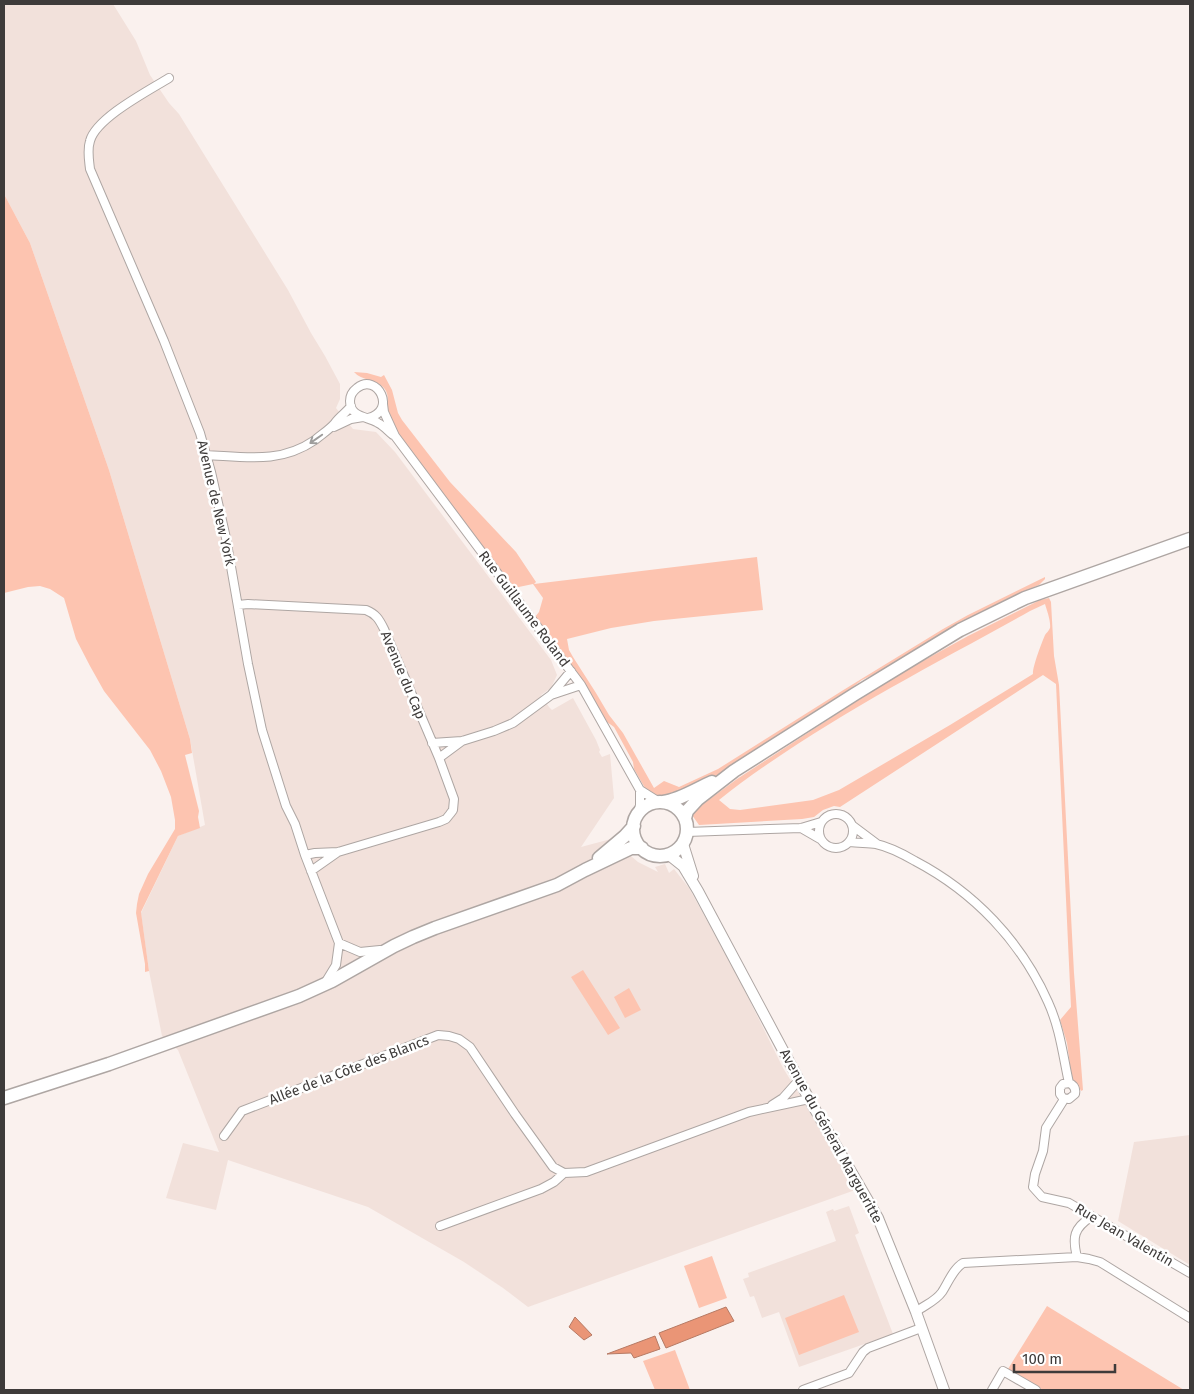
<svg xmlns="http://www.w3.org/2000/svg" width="1194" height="1394" font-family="'Fira Sans',sans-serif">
	<rect width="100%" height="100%" fill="#faf1ee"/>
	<path fill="#f2e1db" d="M 4,4 L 113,4 L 136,41 L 150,75 L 169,103 L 179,114 L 288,290 L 311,333 L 325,356 L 340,384 L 340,399 L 336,408 L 353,429 L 376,432 L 395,452 L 551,660 L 557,675 L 551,688 L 541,695 L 549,707 L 552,710 L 573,698 L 596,740 L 600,750 L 599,752 L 602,757 L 610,754 L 614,798 L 581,847 L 611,839 L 638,862 L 658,872 L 655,867 L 665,864 L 669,873 L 674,869 L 689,888 L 736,973 L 783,1068 L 858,1189 L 528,1307 L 503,1288 L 464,1262 L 368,1207 L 228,1160 L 216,1210 L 166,1198 L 183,1143 L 219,1152 L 178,1050 L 162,1036 L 149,971 L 141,913 L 178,836 L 205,825 L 190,739 L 109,470 L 30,243 L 4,194 Z
		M 1190,1135 L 1190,1265 L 1118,1221 L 1134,1142 Z
		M 849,1206 L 859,1233 L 855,1235 L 893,1334 L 799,1367 L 779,1312 L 762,1318 L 754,1296 L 750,1297 L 743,1279 L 749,1277 L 748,1273 L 836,1241 L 826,1212 L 833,1209 L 834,1211 Z"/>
	<path fill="#fdc4b0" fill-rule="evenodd" d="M 4,194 L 30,243 L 109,470 L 190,739 L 192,753 L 185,755 L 199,811 L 198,817 L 200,828 L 178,836 L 141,912 L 149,971 L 145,972 L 145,964 L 136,913 L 137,904 L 139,894 L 148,874 L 175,829 L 175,820 L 171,797 L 161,771 L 150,750 L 104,691 L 90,666 L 76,639 L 64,598 L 50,589 L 40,586 L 28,587 L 4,593 Z
		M 354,372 L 367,373 L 381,377 L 384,375 L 392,390 L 398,413 L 402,420 L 450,482 L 516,552 L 536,582 L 534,584 L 757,557 L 763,610 L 654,621 L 611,628 L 567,639 L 569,650 L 573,657 L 596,693 L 609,715 L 623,733 L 654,788 L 664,781 L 679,787 L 718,769 L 845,689 L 943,629 L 968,615 L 1045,577 L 1045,579 L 1039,585 L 1013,596 L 980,613 L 885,669 L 862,680 L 828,706 L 721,774 L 671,799 L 654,797 L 645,788 L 634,769 L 633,762 L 614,727 L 607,722 L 585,684 L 535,617 L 539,612 L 543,598 L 533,584 L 514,588 L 396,432 C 394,426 389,420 388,414 C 386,404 391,395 383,387 C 375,379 362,381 354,372 Z
		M 1049,598 L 1051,602 L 1054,656 L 1059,685 L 1074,973 L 1083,1090 L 1081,1091 C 1079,1086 1075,1084 1072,1080 L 1067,1043 L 1060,1020 L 1071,1007 L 1056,684 L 1043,675 L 840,807 L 834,806 L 823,810 L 814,817 L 802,819 L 699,825 L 692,815 L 699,807 L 737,779 L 892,678 L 968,636 L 1040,600 ZM 1045,604 C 1047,611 1051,621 1050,628 C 1049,631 1046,633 1045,635 C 1042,642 1032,668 1033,674 L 950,725 L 839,790 L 813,800 L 740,810 L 730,809 L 719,800 C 814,725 924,670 1030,611 Z
		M 583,970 L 620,1028 L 608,1035 L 571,977 Z
		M 629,988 L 641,1010 L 625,1018 L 614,997 Z
		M 712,1256 L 727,1298 L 699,1308 L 684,1266 Z
		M 844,1295 L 859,1332 L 799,1355 L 785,1318 Z
		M 1047,1306 L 1184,1390 L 1043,1390 L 1008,1369 Z
		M 675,1350 L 690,1390 L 655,1390 L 643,1361 Z"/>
	<path fill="#ea9576" stroke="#b67a64" d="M 726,1307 L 734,1321 L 666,1348 L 659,1333 Z
		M 575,1317 L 592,1335 L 584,1340 L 569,1327 Z
		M 655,1336 L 660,1349 L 634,1358 L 631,1353 L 607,1354 Z"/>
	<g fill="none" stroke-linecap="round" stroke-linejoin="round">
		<defs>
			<path id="minor" d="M 169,78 C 148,91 96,118 90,141 C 87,150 89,160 90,169 L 164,341 L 200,433 L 211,472 L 226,538 L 248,664 L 262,730 L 286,806 L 295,824 L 305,855 L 339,943
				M 383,404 L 384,412 L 395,436 L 581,685 L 640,790
				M 368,418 C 398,411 377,372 357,388 C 353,391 350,396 350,401 C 350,418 368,416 378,423 C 384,426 388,431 393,435
				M 334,427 L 351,419 L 363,417
				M 206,455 C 246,457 280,464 315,440 C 322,434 329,430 335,423 C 340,416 346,413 351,406
				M 238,605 L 248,604 L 366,610 C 376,614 379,619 384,629 L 439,758 L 454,799 L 453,810 L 450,814 L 446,819 L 439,822 L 338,852 L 315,853 L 305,855
				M 551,695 L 571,671
				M 432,743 L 462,741 L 494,731 L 513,723 L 551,695 L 581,685
				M 439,758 L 462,741
				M819 831a17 17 0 1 1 34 0a17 17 0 1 1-34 0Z
				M 638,814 L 640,805 L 640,790 L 659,802
				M 853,826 L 877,844
				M 801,828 L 820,839
				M 687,832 L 801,828 L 821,822
				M 850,842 C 858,843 868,843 876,844 C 890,847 903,854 915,861 C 974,892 1021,941 1048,1002 C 1060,1028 1063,1056 1069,1083 L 1063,1084 L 1060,1088 L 1060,1094 L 1063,1098
				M 311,871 L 338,852
				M 325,983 L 336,965 L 339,943 L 360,952 L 380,950
				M 1069,1083 C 1074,1085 1076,1089 1075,1094 L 1069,1099 L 1063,1098 L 1063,1101 L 1046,1128 L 1043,1151 L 1035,1174 L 1033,1187 L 1042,1197 L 1069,1203 L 1190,1273
				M 772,1105 L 783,1098 L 799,1080
				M 224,1136 L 242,1111 L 438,1035 L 449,1036 L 459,1039 L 470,1047 L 515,1114 L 553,1167 L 564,1173 L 586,1172 L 749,1112 L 809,1099
				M 440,1226 L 541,1189 L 554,1182 L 564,1173
				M 1077,1257 C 1072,1237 1074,1228 1091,1217
				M 916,1312 C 924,1305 935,1302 942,1292 C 948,1283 953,1269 963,1263 L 1077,1257 L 1089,1259 L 1100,1262 L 1190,1318
				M 803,1390 L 849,1373 L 863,1352 L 868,1348 L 921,1328
				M 992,1390 L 1003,1371 L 1036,1390"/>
			<path id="tertiary" d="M 683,844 L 693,876
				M 668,854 L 683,866 L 698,891 L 809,1099 L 878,1218 L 916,1312 L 944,1390"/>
			<path id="primary" d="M 663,802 C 680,800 696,789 712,782
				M633 829a27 27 0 1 1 54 0a27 27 0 1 1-54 0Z
				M 685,818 L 687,811 L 698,799 L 734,771 L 855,694 L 960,630 L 1025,598 L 1190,539
				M 599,858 L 625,836 L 634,826
				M 4,1098 L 109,1064 L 299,996 L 332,981 L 394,946 L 413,937 L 435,928 L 557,885 L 585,870 L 631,848 L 642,848"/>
		</defs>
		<use href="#minor" stroke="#aea6a3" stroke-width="10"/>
		<use href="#tertiary" stroke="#aea6a3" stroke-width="12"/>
		<use href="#primary" stroke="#aea6a3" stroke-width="15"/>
		<use href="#minor" stroke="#fff" stroke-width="8"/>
		<use href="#tertiary" stroke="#fff" stroke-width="10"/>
		<use href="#primary" stroke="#fff" stroke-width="12"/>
	</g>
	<defs><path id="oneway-shaft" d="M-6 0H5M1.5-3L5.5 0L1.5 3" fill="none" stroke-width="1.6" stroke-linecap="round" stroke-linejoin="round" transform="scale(1.25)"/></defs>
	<use stroke="#9e9d9c" href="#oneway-shaft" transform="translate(316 439) rotate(145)"/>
	<g text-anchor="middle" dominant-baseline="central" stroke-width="5" stroke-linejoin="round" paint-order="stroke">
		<g font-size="14" fill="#3e3b3a" stroke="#fff">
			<text transform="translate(216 503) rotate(77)">Avenue de New York</text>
			<text transform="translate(524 609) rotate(53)">Rue Guillaume Roland</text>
			<text transform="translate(403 675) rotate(67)">Avenue du Cap</text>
			<text transform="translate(349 1070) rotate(-21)">Allée de la Côte des Blancs</text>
			<text transform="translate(831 1136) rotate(61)">Avenue du Général Margueritte</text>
			<text transform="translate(1124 1235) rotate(30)">Rue Jean Valentin</text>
		</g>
	</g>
	<rect width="1194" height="1394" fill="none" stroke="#3e3b3a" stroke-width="10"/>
	<path d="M1014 1364v8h101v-8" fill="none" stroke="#3e3b3a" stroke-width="2.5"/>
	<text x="1022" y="1364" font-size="15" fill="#3e3b3a" stroke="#ffffff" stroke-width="4" paint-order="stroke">100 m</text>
</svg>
